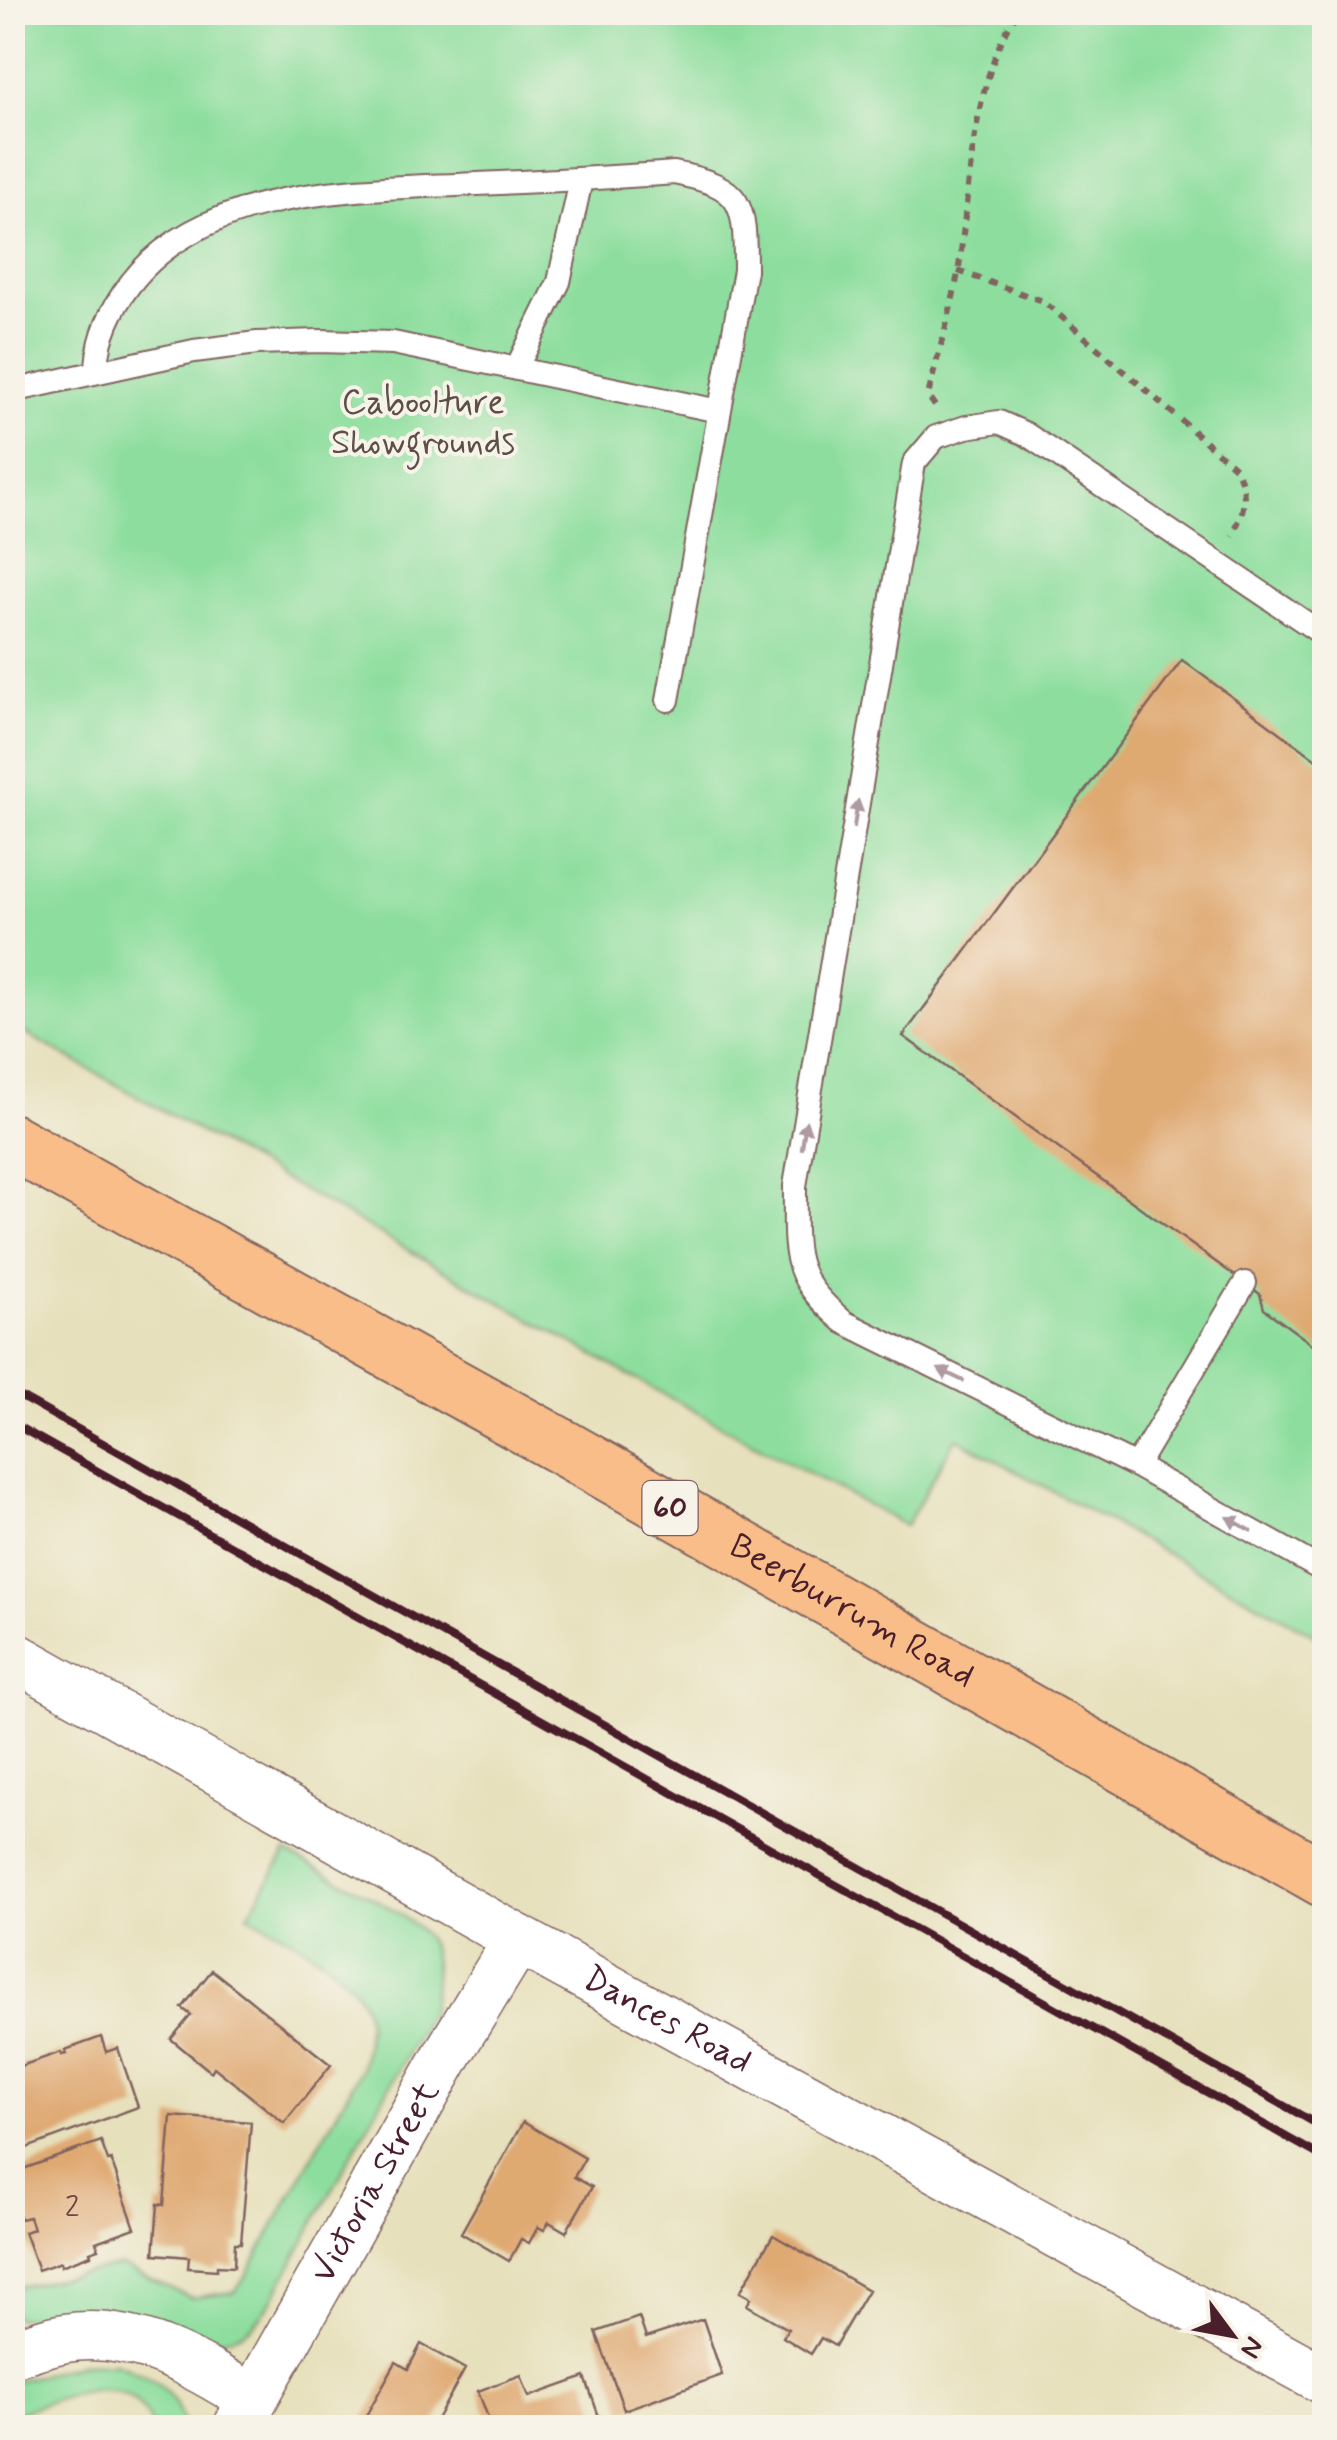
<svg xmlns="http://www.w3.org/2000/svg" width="1337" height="2440" font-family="Mynerve,sans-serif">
	<rect width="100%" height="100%" fill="#f7f3e8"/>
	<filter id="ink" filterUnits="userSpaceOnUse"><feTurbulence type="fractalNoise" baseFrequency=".01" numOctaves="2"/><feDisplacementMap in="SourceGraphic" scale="20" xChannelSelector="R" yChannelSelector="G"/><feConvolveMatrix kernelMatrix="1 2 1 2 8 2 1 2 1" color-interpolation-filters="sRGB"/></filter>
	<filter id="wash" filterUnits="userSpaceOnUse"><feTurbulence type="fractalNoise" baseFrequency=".0048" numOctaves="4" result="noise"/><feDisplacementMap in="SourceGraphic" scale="40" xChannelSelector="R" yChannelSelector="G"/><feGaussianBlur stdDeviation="2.25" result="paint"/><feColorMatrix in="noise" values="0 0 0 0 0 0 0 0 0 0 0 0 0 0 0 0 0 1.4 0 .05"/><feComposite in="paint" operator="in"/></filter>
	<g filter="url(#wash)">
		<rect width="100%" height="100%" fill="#e7e0bc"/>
		<path fill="#8dde9e" stroke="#6c7e64" stroke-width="2.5" d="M 13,13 L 1324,13 L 1324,1640 L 956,1438 L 906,1526 L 641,1382 L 13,1026 Z
			M 286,1852 C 316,1869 412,1912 427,1939 C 439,1959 433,1988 431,2010 L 271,2302 C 266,2309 260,2320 252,2326 C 206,2362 154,2314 105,2309 C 74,2307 43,2322 13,2317 L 13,2288 L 120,2266 L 192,2298 L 234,2292 L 247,2275 L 361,2069 C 364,2051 369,2033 366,2014 C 360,1973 283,1933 248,1915 Z
			M 115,2363 C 150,2376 176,2389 184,2427 L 152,2427 C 128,2362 60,2399 13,2414 L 13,2382 L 81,2364 Z"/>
		<g id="blocks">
			<path fill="#dfa972" d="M 1182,660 L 1324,765 L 1324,1353 L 1264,1309 L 1260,1294 L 903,1036 Z
				M 212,1970 L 331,2065 L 284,2123 L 214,2067 L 211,2072 L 171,2039 L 191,2015 L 182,2008 Z
				M 101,2037 L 106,2052 L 118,2048 L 138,2107 L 16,2152 L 12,2141 L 12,2069 L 61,2052 L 62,2055 L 66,2054 L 65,2050 Z
				M 171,2116 L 251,2122 L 241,2243 L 235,2243 L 234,2267 L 217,2266 L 217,2270 L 188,2268 L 189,2257 L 154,2254 L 158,2204 L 164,2205 Z
				M 523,2122 L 585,2158 L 574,2177 L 592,2187 L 566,2232 L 549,2222 L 544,2230 L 538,2227 L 529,2243 L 521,2239 L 509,2261 L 461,2233 Z
				M 101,2141 L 108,2161 L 111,2160 L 135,2228 L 96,2242 L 99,2249 L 90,2252 L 91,2255 L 61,2266 L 61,2262 L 38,2270 L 24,2232 L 33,2229 L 29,2217 L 20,2219 L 12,2197 L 12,2173 Z
				M 773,2235 L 868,2290 L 835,2346 L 821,2338 L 811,2354 L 783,2337 L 788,2329 L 747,2305 L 751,2298 L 740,2292 Z
				M 639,2317 L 646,2338 L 703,2319 L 722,2375 L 624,2410 L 596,2332 Z
				M 421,2344 L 465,2369 L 432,2428 L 359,2428 L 396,2362 L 408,2369 Z
				M 521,2375 L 529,2397 L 585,2377 L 603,2428 L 492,2428 L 478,2391 Z"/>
		</g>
	</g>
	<g filter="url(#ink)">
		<use href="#blocks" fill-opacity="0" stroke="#81635e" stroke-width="2.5"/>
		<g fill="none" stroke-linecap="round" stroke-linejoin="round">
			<defs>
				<path id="service" d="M 516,369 L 559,282 L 581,180
					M 97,372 C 97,343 107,318 123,294 C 196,184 359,190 477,184 C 543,181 609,178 674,173 C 744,187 745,202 745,270 L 668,700
					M 12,391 L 194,351 L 257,343 L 319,341 L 393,343 L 719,411
					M 1324,635 L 1026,434 L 999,422 L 966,427 L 936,437 L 914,463 L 795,1186 C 795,1255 789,1275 844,1322 L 1136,1466 L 1324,1571
					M 1136,1466 L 1245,1283"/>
				<g id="minor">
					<path id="s1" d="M 12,1655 L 518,1939 L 1324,2380"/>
					<path d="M 12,2353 C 30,2348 47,2341 65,2338 C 134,2327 196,2364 253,2400"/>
					<path id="s2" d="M 237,2428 L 449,2052 L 518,1939"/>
				</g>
				<g id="primary">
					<path id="s3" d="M 12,1142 L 564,1448 L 1324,1879"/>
				</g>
			</defs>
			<use href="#service" stroke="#81635e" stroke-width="26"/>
			<use href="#minor" stroke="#81635e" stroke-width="51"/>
			<use href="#primary" stroke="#81635e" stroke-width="59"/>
			<path stroke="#81635e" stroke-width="6" stroke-dasharray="8 8" stroke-linecap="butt" d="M 958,271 L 1043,301 L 1236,468 C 1249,496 1245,509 1232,536
				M 935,406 L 928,396 C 938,353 952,310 959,267 C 970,188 971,80 1018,12"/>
			<use href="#service" stroke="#fff" stroke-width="22"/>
			<use href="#minor" stroke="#fff" stroke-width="48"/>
			<use href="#primary" stroke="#f8bd89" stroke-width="55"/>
			<path stroke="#4a1f2b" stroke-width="8" d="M 12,1392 L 1324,2128
				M 12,1423 L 1324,2158"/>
		</g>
		<defs><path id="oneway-solid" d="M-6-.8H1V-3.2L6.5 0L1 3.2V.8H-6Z" transform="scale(2.5)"/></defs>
		<g fill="#ae9aa0">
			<use href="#oneway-solid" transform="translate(856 814) rotate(-81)"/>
			<use href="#oneway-solid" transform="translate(804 1135) rotate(-81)"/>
			<use href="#oneway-solid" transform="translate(951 1375) rotate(-154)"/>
			<use href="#oneway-solid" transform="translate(1239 1524) rotate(-151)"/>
		</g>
	</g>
	<g text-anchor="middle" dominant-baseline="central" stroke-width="8" stroke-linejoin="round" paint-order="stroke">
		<g font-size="30" fill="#6f423d">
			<text x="72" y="2207">2</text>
		</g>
		<rect fill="#f7f3e8" stroke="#7e5f64" stroke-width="2.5" x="642.5" y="1481" width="55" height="54" rx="8"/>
		<g font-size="32" font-weight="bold" fill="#4a1f2b">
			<text x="670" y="1508">60</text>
		</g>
		<g font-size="35" fill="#5b4f48" stroke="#f7f3e8">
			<text x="423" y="403">Caboolture<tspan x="423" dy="40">Showgrounds</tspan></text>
		</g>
		<g font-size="35" fill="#4a1f2b" stroke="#f7f3e8">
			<text stroke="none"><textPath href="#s3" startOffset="962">Beerburrum Road</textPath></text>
			<text stroke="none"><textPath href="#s1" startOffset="750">Dances Road</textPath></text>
			<text stroke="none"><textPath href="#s2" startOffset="282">Victoria Street</textPath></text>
		</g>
	</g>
	<rect width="1337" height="2440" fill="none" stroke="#f7f3e8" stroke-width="50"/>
	<g transform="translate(1232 2335) rotate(122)" stroke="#f7f3e8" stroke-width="8" paint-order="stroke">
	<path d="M0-8L18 38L0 25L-18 38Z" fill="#4a1f2b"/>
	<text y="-15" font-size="28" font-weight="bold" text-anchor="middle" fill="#4a1f2b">N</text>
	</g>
</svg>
